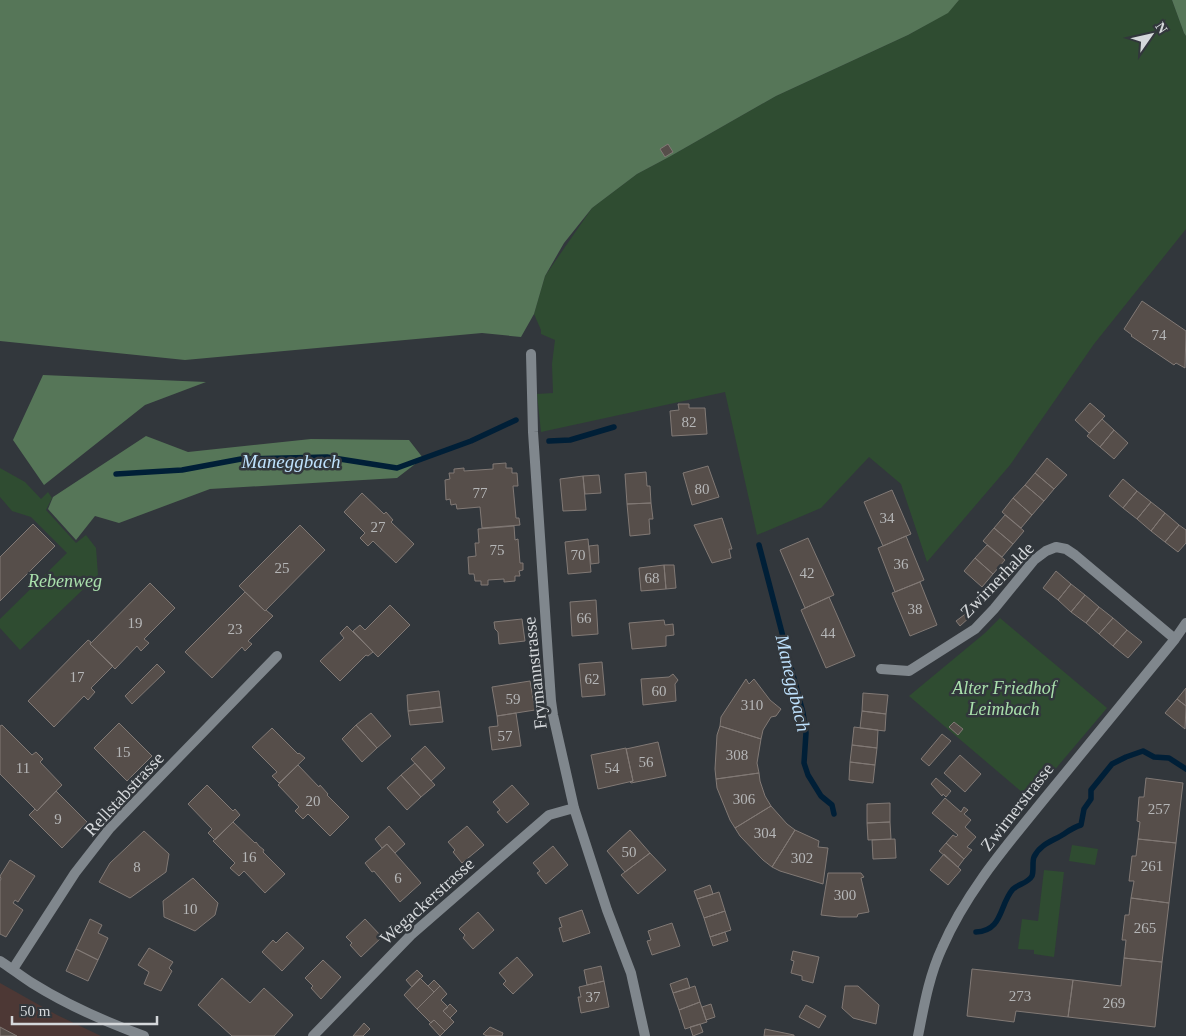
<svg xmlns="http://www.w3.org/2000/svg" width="1186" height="1036" font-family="Georgia,serif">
	<rect width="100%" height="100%" fill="#32373c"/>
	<path fill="#4d3835" d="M 0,983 L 57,1015 L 101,1036 L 0,1036 Z"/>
	<path fill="#2f4c31" d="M 959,0 L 1172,0 L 1184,33 L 1186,36 L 1186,229 L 1094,344 L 1010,465 L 927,562 L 901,484 L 869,457 L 821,508 L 757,535 L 725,392 L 541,432 L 537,394 L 553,393 L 552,364 L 555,340 L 541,334 L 541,330 L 534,314 L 545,276 L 592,208 L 637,174 L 669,157 L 776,96 L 908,35 L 947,13 Z
		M 0,468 L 25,482 L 41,499 L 48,492 L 52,498 L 46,510 L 76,543 L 86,535 L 96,548 L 98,575 L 20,650 L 0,628 L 0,619 L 67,553 L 31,517 L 12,511 L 0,497 Z
		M 1000,618 L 1107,708 L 1030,799 L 909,696 L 985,633 Z
		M 1072,845 L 1098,849 L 1095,865 L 1069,861 Z
		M 1044,870 L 1064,872 L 1054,957 L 1034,954 L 1034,950 L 1018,949 L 1022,919 L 1038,921 Z"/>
	<path fill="#567658" d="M 0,0 L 959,0 L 948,13 L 908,35 L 776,96 L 669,157 L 637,174 L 592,208 L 564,243 L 545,276 L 534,314 L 521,337 L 482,333 L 185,360 L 0,341 Z
		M 1172,0 L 1186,0 L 1186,36 L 1184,33 Z
		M 43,375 L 206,382 L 145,405 L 44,485 L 13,440 Z
		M 146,436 L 188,452 L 311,439 L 409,440 L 423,458 L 397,478 L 210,489 L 119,523 L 95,516 L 76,540 L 48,509 L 53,497 Z"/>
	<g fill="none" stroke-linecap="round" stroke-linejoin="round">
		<path stroke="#001f37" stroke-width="5.5" d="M 549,441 L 570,440 L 614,427
			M 116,474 L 182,470 L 241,459 L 327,457 L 397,468 L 471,441 L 516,420
			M 759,545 L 803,713 L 806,733 L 804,763 L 808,775 L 821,796 L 832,805 L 834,814
			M 976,932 C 1003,931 999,905 1013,889 C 1019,884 1028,883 1032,876 C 1034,870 1032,862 1034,857 C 1040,844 1053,841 1064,834 C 1070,830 1074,827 1081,825 L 1084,809 L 1091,799 L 1091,790 L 1112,764 L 1126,757 L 1143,751 L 1154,757 L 1169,758 L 1186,769"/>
	</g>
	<path fill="#564e4a" stroke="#817975" d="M 668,144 L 673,152 L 665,157 L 660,149 Z
		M 1142,301 L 1186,331 L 1185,368 L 1176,363 L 1174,365 L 1131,336 L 1132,335 L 1124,329 Z
		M 1090,403 L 1105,416 L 1089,433 L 1075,420 Z
		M 678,404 L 689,404 L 689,408 L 705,408 L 707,434 L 672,436 L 670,411 L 679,410 Z
		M 1102,419 L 1114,430 L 1100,447 L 1087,436 Z
		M 1114,430 L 1128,443 L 1114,459 L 1100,447 Z
		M 1047,458 L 1067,475 L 1054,489 L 1035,473 Z
		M 506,463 L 506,468 L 512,468 L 512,473 L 517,473 L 518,486 L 513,486 L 516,518 L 519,518 L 520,525 L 482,528 L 480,507 L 457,509 L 456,504 L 451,505 L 450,499 L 446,500 L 445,480 L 450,479 L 449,473 L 454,473 L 454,469 L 464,468 L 464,471 L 493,469 L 493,464 Z
		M 708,466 L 719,497 L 692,505 L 683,473 Z
		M 646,472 L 647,486 L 650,486 L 651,503 L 627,504 L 625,474 Z
		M 1035,473 L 1054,489 L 1044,501 L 1025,485 Z
		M 599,475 L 601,493 L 585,494 L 583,476 Z
		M 583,476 L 586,510 L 563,511 L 560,479 Z
		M 1123,479 L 1137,491 L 1123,508 L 1109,496 Z
		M 1025,485 L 1044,501 L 1032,515 L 1013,498 Z
		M 892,490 L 911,534 L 883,546 L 864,502 Z
		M 1137,491 L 1151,502 L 1137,519 L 1123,508 Z
		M 362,493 L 384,514 L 386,512 L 393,520 L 391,522 L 414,544 L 396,563 L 373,541 L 368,546 L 360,538 L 365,533 L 344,512 Z
		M 1013,498 L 1032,515 L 1021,528 L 1002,512 Z
		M 1151,502 L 1165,513 L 1151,531 L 1137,519 Z
		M 651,503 L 653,519 L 649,519 L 650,534 L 630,536 L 627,504 Z
		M 1165,513 L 1179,525 L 1165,542 L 1151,531 Z
		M 1005,515 L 1024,531 L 1013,544 L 994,528 Z
		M 722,518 L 732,549 L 729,549 L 731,558 L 712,563 L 694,525 Z
		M 33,524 L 55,546 L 0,601 L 0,557 Z
		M 300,525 L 325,550 L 265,611 L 239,586 Z
		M 1179,525 L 1186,530 L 1186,543 L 1178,552 L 1165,542 Z
		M 514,526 L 515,540 L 518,539 L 520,563 L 523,563 L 523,570 L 519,571 L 520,576 L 515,576 L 515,581 L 504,582 L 504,579 L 488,580 L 488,585 L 481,585 L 481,581 L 475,581 L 474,574 L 469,574 L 468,557 L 476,556 L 475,543 L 479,543 L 478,529 Z
		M 994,528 L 1013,544 L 1002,557 L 983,541 Z
		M 906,536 L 924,580 L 895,592 L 878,548 Z
		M 808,538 L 834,595 L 805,608 L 780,550 Z
		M 588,539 L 591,572 L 568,574 L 565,542 Z
		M 598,545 L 599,563 L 591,564 L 589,546 Z
		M 987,545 L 1005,560 L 993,574 L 975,558 Z
		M 975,558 L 993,574 L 982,587 L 964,571 Z
		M 664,565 L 674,565 L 676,588 L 666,589 Z
		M 664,565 L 666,589 L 641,591 L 639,568 Z
		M 1056,571 L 1071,584 L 1058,600 L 1043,588 Z
		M 920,582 L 937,625 L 910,636 L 892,593 Z
		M 150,583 L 175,608 L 144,639 L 149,643 L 141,651 L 137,646 L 115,669 L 90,644 Z
		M 1071,584 L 1085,595 L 1071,612 L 1058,600 Z
		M 245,592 L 265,611 L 266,610 L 273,616 L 248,641 L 252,644 L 245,651 L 242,647 L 212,678 L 185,652 Z
		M 1085,595 L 1099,607 L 1086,623 L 1071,612 Z
		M 829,597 L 855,656 L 826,668 L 801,610 Z
		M 596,600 L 598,634 L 572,636 L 570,602 Z
		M 390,605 L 410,625 L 378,657 L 353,631 L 360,625 L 365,630 Z
		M 1099,607 L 1113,618 L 1099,634 L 1086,623 Z
		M 968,612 L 971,616 L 960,626 L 956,621 Z
		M 1113,618 L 1127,630 L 1113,646 L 1099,634 Z
		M 522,619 L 525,641 L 499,644 L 498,632 L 495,629 L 494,622 Z
		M 664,620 L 665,625 L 673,624 L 674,635 L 666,636 L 666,646 L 632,649 L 629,623 Z
		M 347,626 L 373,652 L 368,656 L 366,655 L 340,681 L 320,661 L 344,638 L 340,633 Z
		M 1127,630 L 1142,642 L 1128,658 L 1113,646 Z
		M 88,640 L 91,642 L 90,644 L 113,666 L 91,688 L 95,692 L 88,700 L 84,696 L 54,727 L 28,701 Z
		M 602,662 L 605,695 L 582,697 L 579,664 Z
		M 157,664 L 165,672 L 132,704 L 125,696 Z
		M 673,674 L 678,680 L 675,684 L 676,701 L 643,705 L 641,679 L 669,677 Z
		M 746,679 L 749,684 L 754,679 L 770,700 L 781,709 L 776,716 L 771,717 L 763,730 L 761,739 L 720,726 L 721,717 Z
		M 530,681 L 535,710 L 497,716 L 492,687 Z
		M 1186,688 L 1186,706 L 1177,699 Z
		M 439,691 L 441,707 L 408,711 L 407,695 Z
		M 863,693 L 888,695 L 886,714 L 862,711 Z
		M 1177,699 L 1186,706 L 1185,729 L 1165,713 Z
		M 441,707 L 443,722 L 410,725 L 408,711 Z
		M 862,711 L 886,714 L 885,731 L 860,728 Z
		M 371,713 L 391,736 L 377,748 L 356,725 Z
		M 516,713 L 521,746 L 492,750 L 489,727 L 498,726 L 497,716 Z
		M 954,722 L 963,729 L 958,735 L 949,727 Z
		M 119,723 L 152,756 L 127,781 L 94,748 Z
		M 2,725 L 32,755 L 36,752 L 43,759 L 40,762 L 62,785 L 37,811 L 0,774 L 0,726 Z
		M 356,725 L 377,748 L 362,762 L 342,739 Z
		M 720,726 L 761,739 L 757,763 L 759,773 L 716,779 L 715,769 L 717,735 Z
		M 854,727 L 878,730 L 877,748 L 852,745 Z
		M 272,728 L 298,754 L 299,753 L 305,758 L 279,783 L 272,776 L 277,772 L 252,747 Z
		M 942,734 L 951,741 L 929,766 L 921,759 Z
		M 658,742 L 666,776 L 631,783 L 630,782 L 633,781 L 626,749 Z
		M 852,745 L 877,748 L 875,765 L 850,762 Z
		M 425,746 L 445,768 L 431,781 L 411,759 Z
		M 626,748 L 633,781 L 598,789 L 591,755 Z
		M 960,755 L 981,774 L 965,792 L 944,773 Z
		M 850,762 L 875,765 L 873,783 L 849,780 Z
		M 415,763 L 435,785 L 421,797 L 401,775 Z
		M 298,765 L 319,787 L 320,785 L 328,794 L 327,795 L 349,817 L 330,836 L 308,814 L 303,819 L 295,811 L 299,807 L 278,785 Z
		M 759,773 L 760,781 L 765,796 L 771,806 L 735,828 L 730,820 L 717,788 L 716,779 Z
		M 401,775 L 421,797 L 407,810 L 387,788 Z
		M 936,778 L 951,791 L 946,797 L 943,794 L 942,796 L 931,784 Z
		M 1146,778 L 1183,783 L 1176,843 L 1138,839 L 1140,822 L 1137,821 L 1139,797 L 1144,797 Z
		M 207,785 L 233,811 L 235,809 L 240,815 L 215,840 L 208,833 L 212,829 L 188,804 Z
		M 512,785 L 529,804 L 507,823 L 497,812 L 500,810 L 493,802 Z
		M 56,791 L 87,822 L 62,848 L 29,815 L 35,809 L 37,811 Z
		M 945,798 L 961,812 L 964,807 L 968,810 L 964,814 L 971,820 L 965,827 L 976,837 L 967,847 L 972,850 L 964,859 L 946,843 L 953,835 L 956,837 L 958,835 L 932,813 Z
		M 890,803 L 890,822 L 867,823 L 867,804 Z
		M 771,806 L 787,824 L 795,830 L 772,867 L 763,860 L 740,836 L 735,828 Z
		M 233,822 L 255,843 L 256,842 L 259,846 L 264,850 L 263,852 L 285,874 L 265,893 L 244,871 L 239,876 L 230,868 L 235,863 L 213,841 Z
		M 890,822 L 891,839 L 868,840 L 867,823 Z
		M 389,826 L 405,844 L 395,853 L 387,844 L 382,848 L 375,839 Z
		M 467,826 L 484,845 L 462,863 L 453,852 L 455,850 L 448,842 Z
		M 630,830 L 650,853 L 625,872 L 607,851 Z
		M 795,830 L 819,841 L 818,847 L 828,848 L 823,884 L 780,871 L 772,867 Z
		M 144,831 L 169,854 L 166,872 L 130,898 L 99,882 L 110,863 Z
		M 895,839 L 896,858 L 873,859 L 872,840 Z
		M 1138,839 L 1176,843 L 1169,903 L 1131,898 L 1134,881 L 1129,881 L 1132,856 L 1136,856 Z
		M 946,843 L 964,859 L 958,867 L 939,851 Z
		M 387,844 L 421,883 L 400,902 L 374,871 L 372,872 L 365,863 Z
		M 553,846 L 568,865 L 546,884 L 537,873 L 540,871 L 533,863 Z
		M 650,853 L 666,870 L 638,894 L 621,875 Z
		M 944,854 L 961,870 L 948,885 L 930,870 Z
		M 10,860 L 35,876 L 18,902 L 15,900 L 13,903 L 23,910 L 6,937 L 0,934 L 0,881 L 1,879 L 0,876 Z
		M 828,873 L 861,873 L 864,877 L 861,878 L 869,912 L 858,914 L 857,917 L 839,917 L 821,915 Z
		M 193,878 L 218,903 L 215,915 L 195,931 L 164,917 L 163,901 Z
		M 710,885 L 713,894 L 697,899 L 694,891 Z
		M 719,892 L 725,911 L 704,918 L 697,899 Z
		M 1131,898 L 1169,903 L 1162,962 L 1124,958 L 1126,940 L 1122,940 L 1125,915 L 1129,915 Z
		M 582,910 L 590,933 L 563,942 L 559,928 L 562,927 L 559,918 Z
		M 725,911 L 731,930 L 710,937 L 704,918 Z
		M 478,912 L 494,930 L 473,949 L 463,938 L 465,935 L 459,929 Z
		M 90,919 L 102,925 L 98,933 L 108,938 L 98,960 L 76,949 Z
		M 365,919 L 382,937 L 361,957 L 350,945 L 352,943 L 346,937 Z
		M 672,923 L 680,946 L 652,955 L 647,941 L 651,940 L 648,931 Z
		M 287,932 L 304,948 L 282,971 L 262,952 L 273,940 L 276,943 Z
		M 725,932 L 728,941 L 713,946 L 710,937 Z
		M 149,948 L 173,962 L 169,968 L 172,971 L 161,991 L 144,984 L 149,972 L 138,965 Z
		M 76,949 L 98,960 L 88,981 L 66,971 Z
		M 793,951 L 819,957 L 813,983 L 802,980 L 802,976 L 791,973 L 794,961 L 791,960 Z
		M 517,957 L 533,975 L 513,994 L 503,984 L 506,981 L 499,973 Z
		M 1124,958 L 1162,962 L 1155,1027 L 1068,1017 L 1073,980 L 1121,986 Z
		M 323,960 L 341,977 L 321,999 L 311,988 L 313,986 L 305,978 Z
		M 601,966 L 604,981 L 587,985 L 584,970 Z
		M 972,969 L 1073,980 L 1068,1017 L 1016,1011 L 1014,1022 L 967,1016 Z
		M 417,970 L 423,976 L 412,987 L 406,980 Z
		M 222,978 L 250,1003 L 264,988 L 293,1015 L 274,1036 L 232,1036 L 198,1005 Z
		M 420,978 L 434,992 L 417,1009 L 404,995 Z
		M 687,978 L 690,988 L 673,993 L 670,984 Z
		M 434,980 L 440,986 L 434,992 L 428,986 Z
		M 604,981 L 609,1007 L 581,1013 L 578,997 L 581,997 L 579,987 Z
		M 440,986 L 447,994 L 441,1000 L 448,1007 L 443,1011 L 454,1022 L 445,1031 L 434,1020 L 431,1023 L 417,1009 Z
		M 695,986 L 700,1002 L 679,1010 L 673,993 Z
		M 845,986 L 858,986 L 879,1005 L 876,1024 L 853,1018 L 842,1008 Z
		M 700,1002 L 707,1022 L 685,1029 L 679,1010 Z
		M 450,1004 L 457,1011 L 450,1018 L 443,1011 Z
		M 711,1004 L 715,1017 L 706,1020 L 702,1007 Z
		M 806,1005 L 826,1016 L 819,1028 L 799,1017 Z
		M 434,1020 L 445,1031 L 440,1036 L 429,1024 Z
		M 364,1023 L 370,1029 L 363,1036 L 353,1036 Z
		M 700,1024 L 703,1032 L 693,1036 L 690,1027 Z
		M 0,1027 L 17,1036 L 0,1036 Z
		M 490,1027 L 503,1033 L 502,1036 L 487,1036 L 483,1034 Z
		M 765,1029 L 794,1035 L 794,1036 L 764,1036 Z"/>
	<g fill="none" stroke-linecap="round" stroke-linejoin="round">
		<path stroke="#80878d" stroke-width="10" d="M 531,354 L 533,432 L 551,701 L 553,715 L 574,808 L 607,910 L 631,973 L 645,1036
			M 881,669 L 909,671 L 975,629 L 994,609 L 1034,560 L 1046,551 L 1056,547 L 1066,549 L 1075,555 L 1175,639
			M 0,961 C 11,968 21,976 32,983 C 67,1005 106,1022 144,1036
			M 13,969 L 75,873 L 110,828 L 277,656
			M 313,1036 L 411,935 L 549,815 L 574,808
			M 918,1036 C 924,1006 929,976 942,948 C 966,892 1007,845 1045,798 C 1088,745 1132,692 1175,639 L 1186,623"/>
	</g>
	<g text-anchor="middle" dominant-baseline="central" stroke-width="5" stroke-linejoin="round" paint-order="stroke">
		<g font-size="15" fill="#b5b6b7">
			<text x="1159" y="335">74</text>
			<text x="689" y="422">82</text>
			<text x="702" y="489">80</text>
			<text x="480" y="493">77</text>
			<text x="887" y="518">34</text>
			<text x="378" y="527">27</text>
			<text x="497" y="550">75</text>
			<text x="578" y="555">70</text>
			<text x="901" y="564">36</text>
			<text x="282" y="568">25</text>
			<text x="807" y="573">42</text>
			<text x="652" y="578">68</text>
			<text x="915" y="609">38</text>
			<text x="584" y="618">66</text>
			<text x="135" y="623">19</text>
			<text x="235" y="629">23</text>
			<text x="828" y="633">44</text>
			<text x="77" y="677">17</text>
			<text x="592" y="679">62</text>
			<text x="659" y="691">60</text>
			<text x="513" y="699">59</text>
			<text x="752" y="705">310</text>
			<text x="505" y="736">57</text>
			<text x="123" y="752">15</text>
			<text x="737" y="755">308</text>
			<text x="646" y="762">56</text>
			<text x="23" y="768">11</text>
			<text x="612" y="768">54</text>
			<text x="744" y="799">306</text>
			<text x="313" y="801">20</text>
			<text x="1159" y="809">257</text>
			<text x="58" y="819">9</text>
			<text x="765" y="833">304</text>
			<text x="629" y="852">50</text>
			<text x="249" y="857">16</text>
			<text x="802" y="858">302</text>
			<text x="1152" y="866">261</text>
			<text x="137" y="867">8</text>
			<text x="398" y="878">6</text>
			<text x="845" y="895">300</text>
			<text x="190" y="909">10</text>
			<text x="1145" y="928">265</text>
			<text x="1020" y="996">273</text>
			<text x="593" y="997">37</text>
			<text x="1114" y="1003">269</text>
		</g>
		<g font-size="18" fill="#d5d8db" stroke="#32373c">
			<text transform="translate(997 580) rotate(-46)">Zwirnerhalde</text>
			<text transform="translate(535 673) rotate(-96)">Frymannstrasse</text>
			<text transform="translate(124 794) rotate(-47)">Rellstabstrasse</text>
			<text transform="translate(1017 807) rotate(-52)">Zwirnerstrasse</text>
			<text transform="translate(427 901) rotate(-42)">Wegackerstrasse</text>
		</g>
		<g font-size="18" font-style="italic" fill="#a9e0ac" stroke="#32373c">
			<text x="65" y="581">Rebenweg</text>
			<text x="1004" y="688">Alter Friedhof<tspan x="1004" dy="21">Leimbach</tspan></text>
		</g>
		<g font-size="19" font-style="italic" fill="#bee1fd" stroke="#32373c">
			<text x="291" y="461">Maneggbach</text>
			<text transform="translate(793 683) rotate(77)">Maneggbach</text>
		</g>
	</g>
	<g transform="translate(1151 35) rotate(56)" stroke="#32373c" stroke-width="4" paint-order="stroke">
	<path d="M0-4L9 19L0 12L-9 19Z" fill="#d5d8db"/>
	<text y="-8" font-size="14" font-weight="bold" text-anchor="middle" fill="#d5d8db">N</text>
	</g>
	<path d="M12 1016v8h145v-8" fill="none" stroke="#d5d8db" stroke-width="2.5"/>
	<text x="20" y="1016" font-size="15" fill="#d5d8db" stroke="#32373c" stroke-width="4" paint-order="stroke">50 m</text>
</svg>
